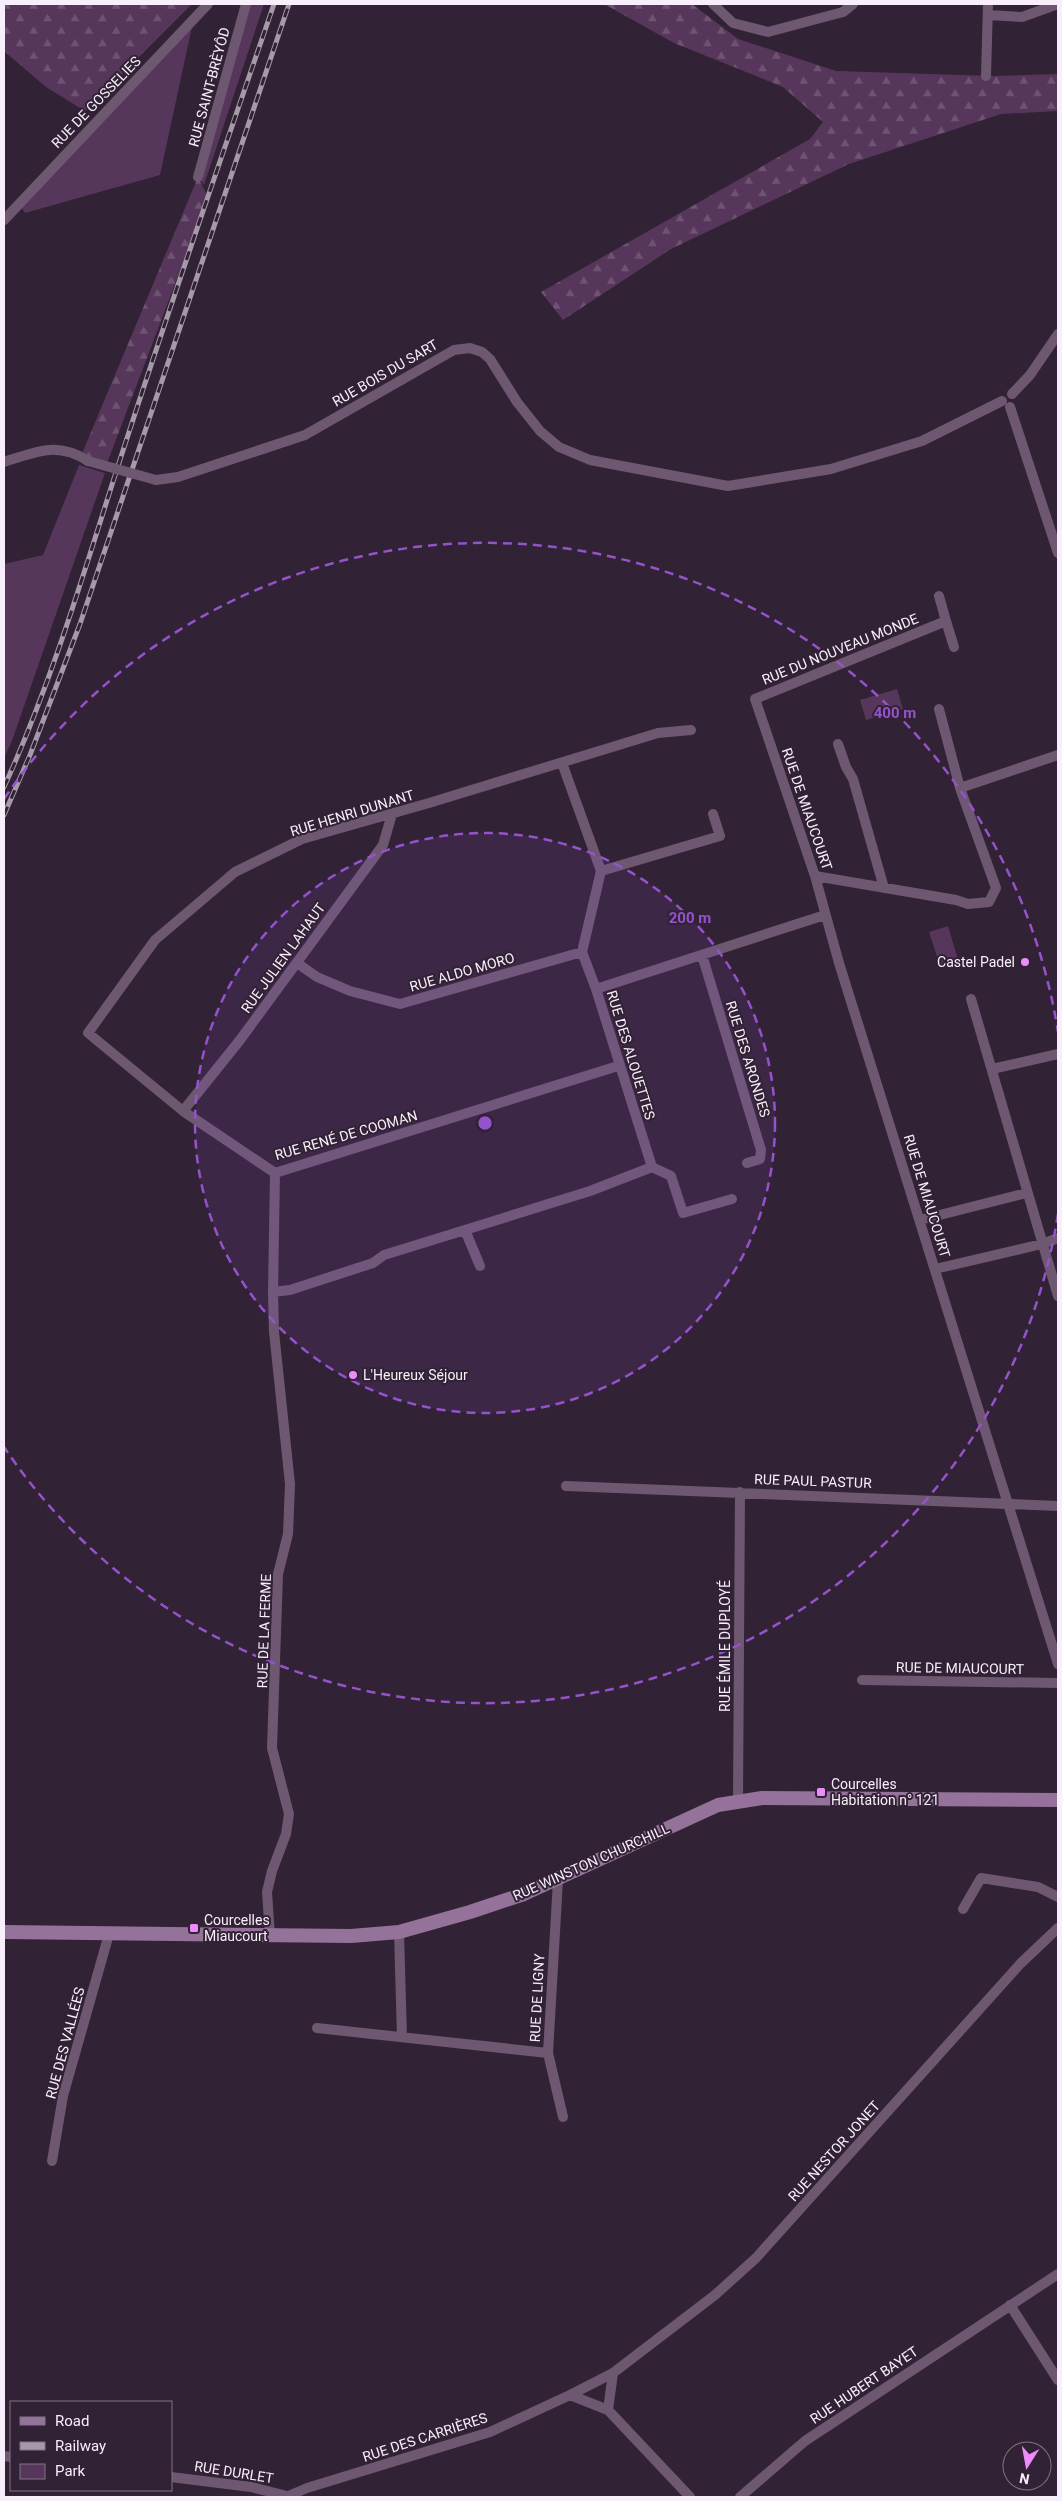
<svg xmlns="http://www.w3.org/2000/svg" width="1062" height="2501" font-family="Roboto,sans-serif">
	<defs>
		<pattern id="forest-firs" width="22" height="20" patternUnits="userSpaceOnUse" patternTransform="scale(1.25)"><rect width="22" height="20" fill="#56365a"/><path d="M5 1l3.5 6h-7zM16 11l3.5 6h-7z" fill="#6f5373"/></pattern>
	</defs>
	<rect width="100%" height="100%" fill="#322235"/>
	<path fill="#56365a" d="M 250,4 L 264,4 L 204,185 L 198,177 Z
		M 192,27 L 160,175 L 25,213 L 18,202 Z
		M 79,465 L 105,473 L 12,741 L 4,758 L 4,564 L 43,555 Z
		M 897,689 L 903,709 L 866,720 L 860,700 Z
		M 948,926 L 959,963 L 941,969 L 929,932 Z"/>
	<path fill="url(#forest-firs)" d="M 4,4 L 192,4 L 85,111 L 46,87 L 4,51 Z
		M 604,4 L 692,4 L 738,39 L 836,71 L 994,76 L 1058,74 L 1058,111 L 1001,114 L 849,164 L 671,249 L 563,320 L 541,292 L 810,139 L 823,122 L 783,87 L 674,43 Z
		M 198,177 L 208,197 L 106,466 L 81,456 Z"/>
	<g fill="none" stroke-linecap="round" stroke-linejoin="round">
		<path stroke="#6e5871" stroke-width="10" d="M 713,4 L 733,23 L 768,32 L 843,12 L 853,4
			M 988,15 L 1022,17 L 1058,4
			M 986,76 L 988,4
			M 198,177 L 246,4
			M 4,220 L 208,4
			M 1012,394 L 1030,375 L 1058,334
			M 1010,407 L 1058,553
			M 4,462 C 35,452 57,441 88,461
			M 156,480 L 178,477 L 305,435 L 454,350 L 470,348 L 482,352 L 490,359 L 517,402 L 540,431 L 559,447 L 590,460 L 728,486 L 831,469 L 922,441 L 1002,401
			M 939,596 L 946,621
			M 954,647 L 946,621 L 755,699 L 815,876 L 839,963 L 1058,1664
			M 838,744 L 846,767 L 853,779 L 884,888
			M 562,763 L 601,871 L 582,952 L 596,989 L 652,1167
			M 960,788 L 1058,755
			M 601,871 L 720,836 L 713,814
			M 815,876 L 956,900 L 968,904 L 989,902 L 996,888 L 960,788 L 939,709
			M 702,955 L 761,1150 L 760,1159 L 747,1163
			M 297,963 L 317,977 L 350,991 L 400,1004 L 582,952
			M 596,989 L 825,915
			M 971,999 L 1058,1296
			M 618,1066 L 275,1173 L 183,1111 L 88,1033 L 155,940 L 235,872 L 302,839 L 429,803 L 658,733 L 691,730
			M 992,1069 L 1058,1054
			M 183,1111 L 240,1040 L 383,845 L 392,814
			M 652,1167 L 671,1176 L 683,1213 L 732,1199
			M 920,1220 L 1026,1193
			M 480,1266 L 465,1230 L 590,1191 L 652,1167
			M 935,1269 L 1042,1244 L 1058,1238
			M 273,1292 L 290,1290 L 373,1263 L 384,1255 L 465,1230
			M 566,1486 L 1058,1506
			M 862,1680 L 1058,1683
			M 738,1801 L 740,1492
			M 558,1880 L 548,2053 L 563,2117
			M 963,1909 L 981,1878 L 1038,1887 L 1058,1897
			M 399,1932 L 402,2037
			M 270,1936 L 267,1892 L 272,1871 L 286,1834 L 289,1814 L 272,1748 L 278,1574 L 288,1534 L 290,1484 L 274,1332 L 273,1292 L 275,1173
			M 317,2028 L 548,2053
			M 52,2161 L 63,2096 L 109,1934
			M 1010,2305 L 1058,2380
			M 613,2373 L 608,2410 L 690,2497
			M 570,2395 L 608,2410
			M 4,2456 L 11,2457
			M 171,2477 L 251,2487 L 291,2497
			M 286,2497 L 307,2488 L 490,2432 L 570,2395 L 613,2373 L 715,2295 L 756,2258 L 1021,1963 L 1058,1928
			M 740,2497 L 805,2441 L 1058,2274"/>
		<path stroke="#95729a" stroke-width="14" d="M 4,1932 L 351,1936 L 399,1932 L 470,1912 L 524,1894 L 718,1805 L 762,1798 L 1058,1800"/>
		<defs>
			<path id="rail" d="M 4,787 C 57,671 91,547 131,426 C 177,285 226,144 274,4
				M 4,815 L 30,755 L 80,624 L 289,4"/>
		</defs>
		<use href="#rail" stroke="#a699a9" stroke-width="5"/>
		<use href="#rail" stroke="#322235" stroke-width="3" stroke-dasharray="9" stroke-linecap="butt"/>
		<path stroke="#6e5871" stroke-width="10" d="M 88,461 L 156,480"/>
	</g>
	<circle cx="485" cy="1123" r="290" fill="#9453cb" fill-opacity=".12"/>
	<g fill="none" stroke="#9453cb" stroke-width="2.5" stroke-dasharray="9 6">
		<circle cx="485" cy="1123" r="290"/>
		<path d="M1058 1214A580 580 0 0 1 4 1447M4 799A580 580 0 0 1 1058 1032"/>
	</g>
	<g fill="#ec8cfb" stroke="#322235" stroke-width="2">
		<circle cx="1025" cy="962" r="5"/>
		<circle cx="353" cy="1375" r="5"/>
		<rect x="816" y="1787" width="10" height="10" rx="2.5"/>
		<rect x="189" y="1923" width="10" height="10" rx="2.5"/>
	</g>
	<g text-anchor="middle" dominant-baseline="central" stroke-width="4" stroke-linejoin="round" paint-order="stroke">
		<g font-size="14" fill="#f9eefb" stroke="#322235">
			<text transform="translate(209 87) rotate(-75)">RUE SAINT-BRÈYÔD</text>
			<text transform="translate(96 102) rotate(-46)">RUE DE GOSSELIES</text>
			<text transform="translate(385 373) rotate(-30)">RUE BOIS DU SART</text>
			<text transform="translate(840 649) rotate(-22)">RUE DU NOUVEAU MONDE</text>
			<text transform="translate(807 809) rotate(71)">RUE DE MIAUCOURT</text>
			<text transform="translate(352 813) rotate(-17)">RUE HENRI DUNANT</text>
			<text transform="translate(283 958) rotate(-54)">RUE JULIEN LAHAUT</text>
			<text transform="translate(462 972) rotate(-16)">RUE ALDO MORO</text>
			<text transform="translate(631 1055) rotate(73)">RUE DES ALOUETTES</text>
			<text transform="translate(748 1059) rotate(73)">RUE DES ARONDES</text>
			<text transform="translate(346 1135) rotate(-16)">RUE RENÉ DE COOMAN</text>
			<text transform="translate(927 1196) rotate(73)">RUE DE MIAUCOURT</text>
			<text transform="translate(813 1481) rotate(2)">RUE PAUL PASTUR</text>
			<text transform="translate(264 1631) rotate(-88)">RUE DE LA FERME</text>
			<text transform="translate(725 1646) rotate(-90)">RUE ÉMILE DUPLOYÉ</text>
			<text transform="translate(960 1668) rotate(1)">RUE DE MIAUCOURT</text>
			<text transform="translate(591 1862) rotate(-24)">RUE WINSTON CHURCHILL</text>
			<text transform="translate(537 1998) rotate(-87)">RUE DE LIGNY</text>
			<text transform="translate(65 2043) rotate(-75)">RUE DES VALLÉES</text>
			<text transform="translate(834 2151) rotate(-48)">RUE NESTOR JONET</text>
			<text transform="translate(864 2385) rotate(-34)">RUE HUBERT BAYET</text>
			<text transform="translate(425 2437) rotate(-18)">RUE DES CARRIÈRES</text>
			<text transform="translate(234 2472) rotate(9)">RUE DURLET</text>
		</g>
		<g font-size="14" fill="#f9eefb" stroke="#322235" text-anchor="start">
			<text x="1015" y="962" text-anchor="end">Castel Padel</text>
			<text x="363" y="1375">L'Heureux Séjour</text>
			<text x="831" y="1784">Courcelles<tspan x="831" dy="16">Habitation n° 121</tspan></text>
			<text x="204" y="1920">Courcelles<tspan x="204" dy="16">Miaucourt</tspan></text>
		</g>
	</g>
	<circle cx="485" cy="1123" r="8" fill="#9453cb" stroke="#322235" stroke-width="2.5"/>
	<g font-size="15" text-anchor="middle" font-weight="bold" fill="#9453cb" stroke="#322235" stroke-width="4" stroke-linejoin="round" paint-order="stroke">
		<text x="895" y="718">400 m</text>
		<text x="690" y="923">200 m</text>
	</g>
	<rect width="1062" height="2501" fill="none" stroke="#f9eefb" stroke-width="10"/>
	<rect x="10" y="2401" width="162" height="90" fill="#322235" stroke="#827484"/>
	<rect x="20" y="2417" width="25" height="8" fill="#95729a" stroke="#827484"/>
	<text x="55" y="2426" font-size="15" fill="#f9eefb">Road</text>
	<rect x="20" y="2442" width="25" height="8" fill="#a699a9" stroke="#827484"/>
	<text x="55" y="2451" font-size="15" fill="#f9eefb">Railway</text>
	<rect x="20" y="2464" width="25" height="15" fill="#56365a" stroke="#827484"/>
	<text x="55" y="2476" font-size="15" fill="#f9eefb">Park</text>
	<g transform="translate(1027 2466) rotate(191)"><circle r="24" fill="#322235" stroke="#827484"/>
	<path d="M0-4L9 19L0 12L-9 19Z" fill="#ec8cfb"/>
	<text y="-8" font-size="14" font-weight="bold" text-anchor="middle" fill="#f9eefb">N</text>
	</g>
</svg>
